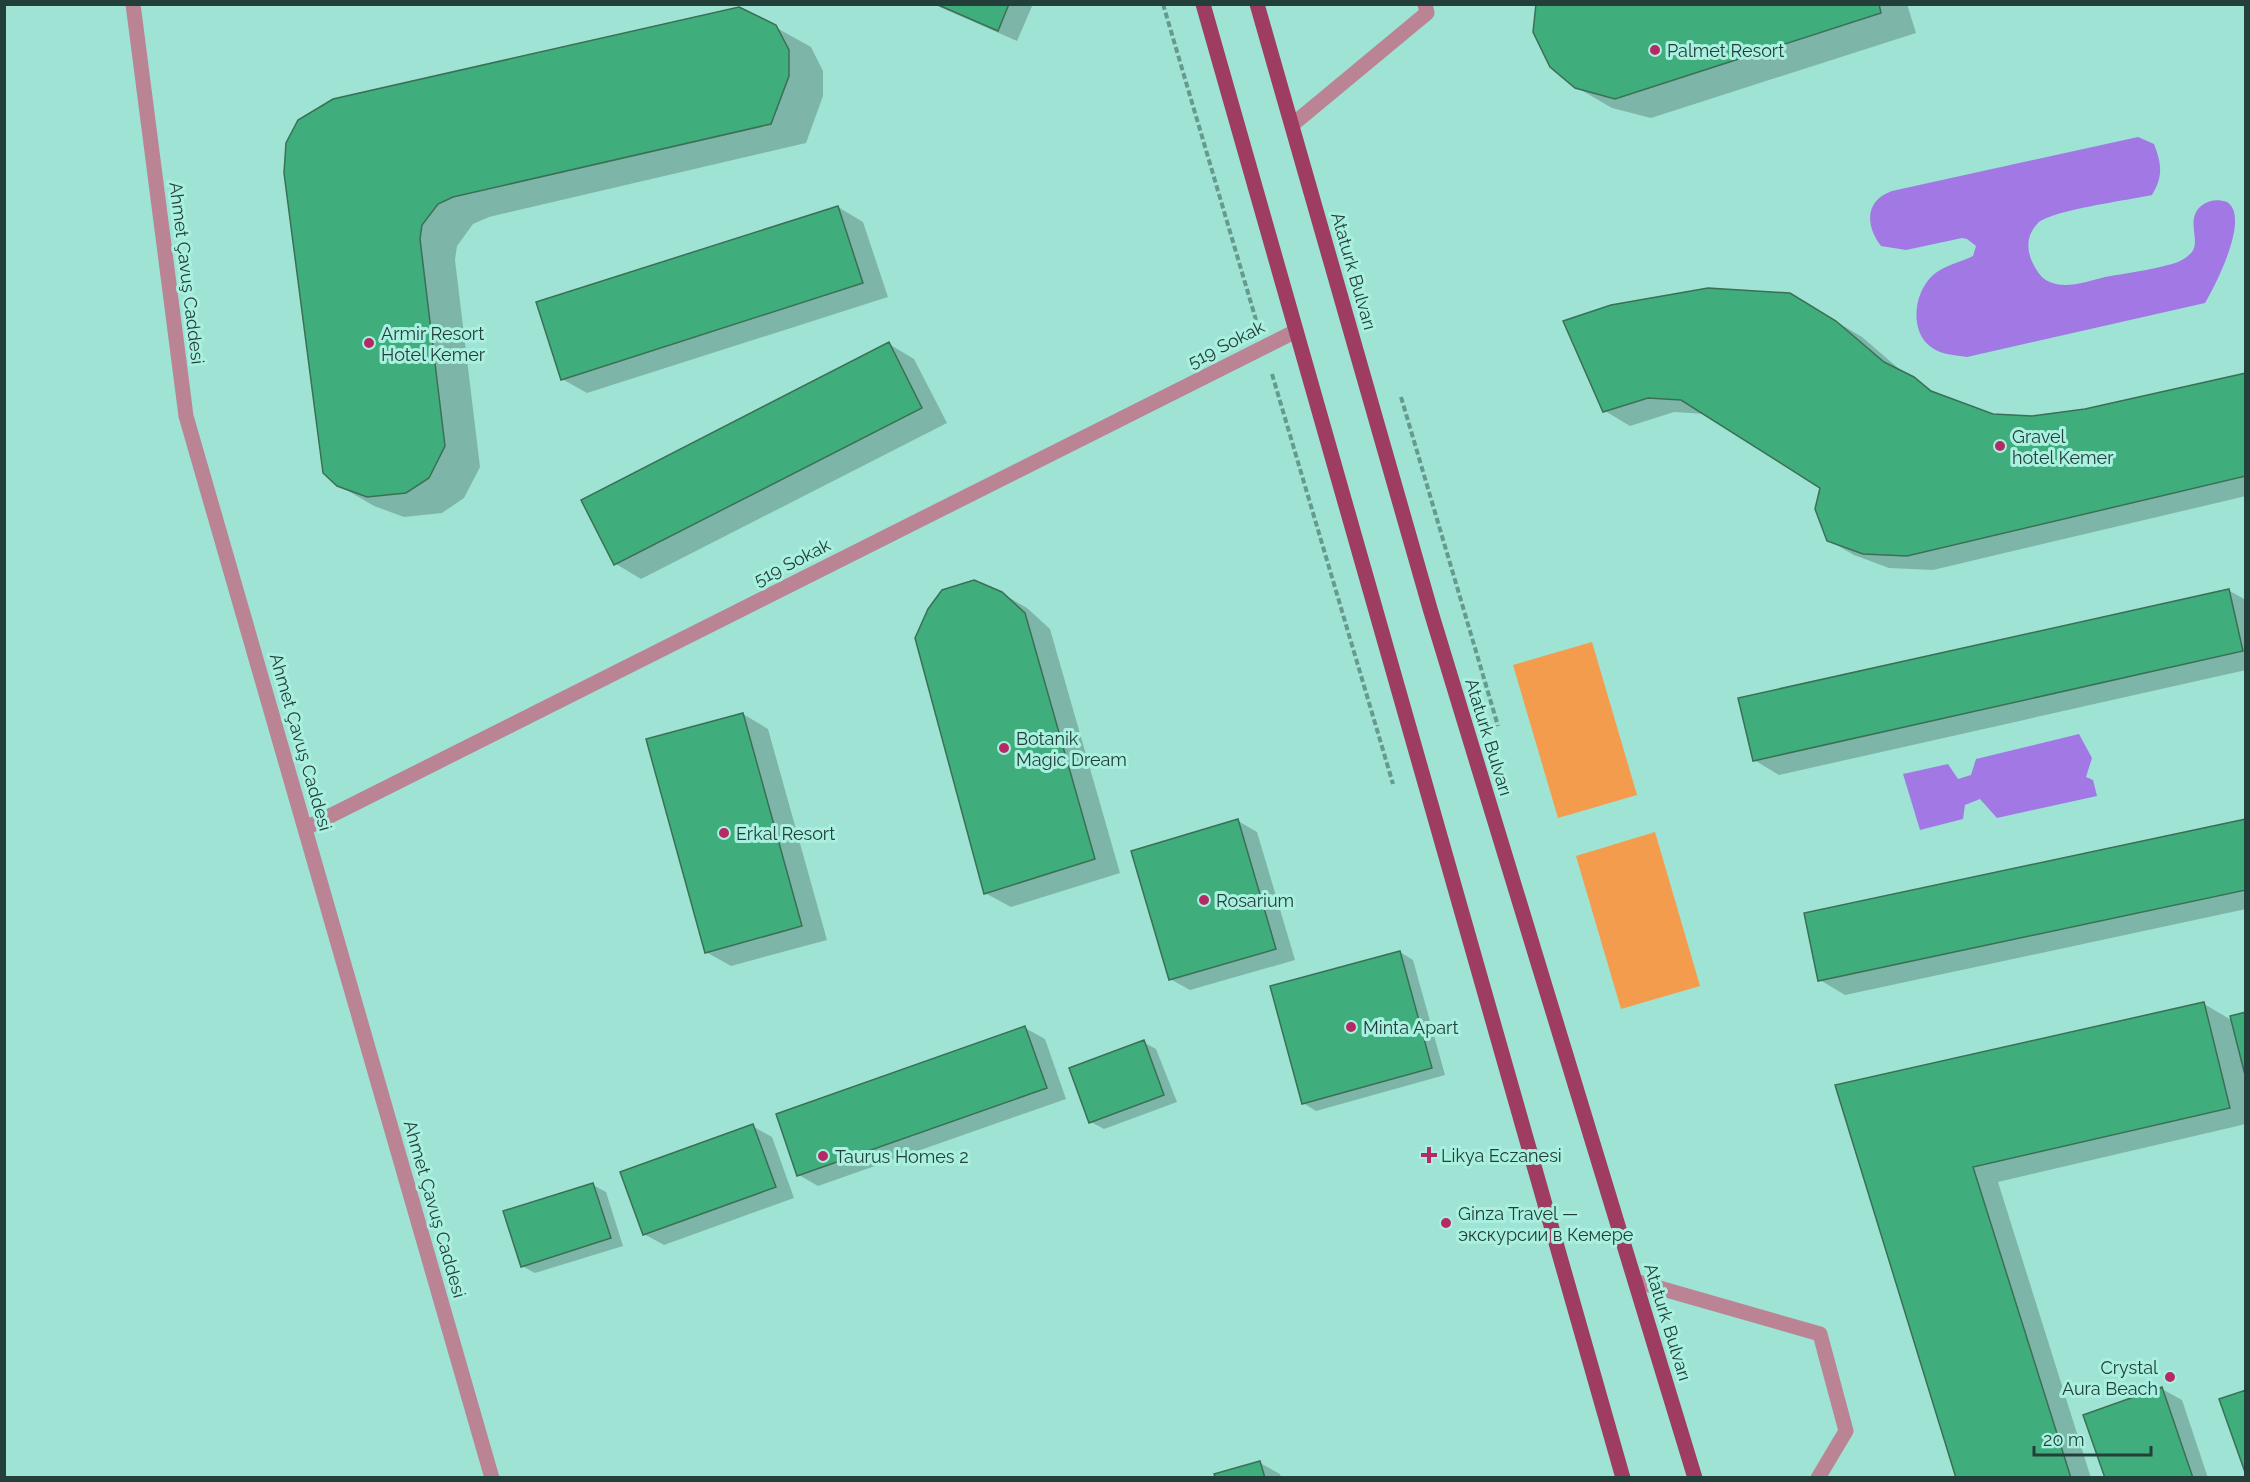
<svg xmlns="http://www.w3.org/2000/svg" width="2250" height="1482" font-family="Raleway,sans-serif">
	<rect width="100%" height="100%" fill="#9ee3d4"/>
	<path fill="#f49c4e" d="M 1592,642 L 1637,795 L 1558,818 L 1513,665 Z
		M 1655,832 L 1700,986 L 1621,1009 L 1576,856 Z"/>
	<path fill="#a279e4" d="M 2138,137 L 2154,144 C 2162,165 2163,176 2152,195 C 2130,200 2052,210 2038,223 C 2022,239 2028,260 2041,276 C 2046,282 2057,285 2065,285 C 2078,285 2093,280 2105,277 C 2127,273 2151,270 2172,264 C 2179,262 2187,258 2192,252 C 2201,240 2185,220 2201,206 C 2208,200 2218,199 2227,202 C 2250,216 2218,281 2205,303 L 1967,357 C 1954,355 1942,355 1931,347 C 1909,331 1914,293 1932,276 C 1944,265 1959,263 1973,256 L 1976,246 L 1967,239 L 1962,238 L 1906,250 L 1881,246 C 1865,225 1865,200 1892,191 Z
		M 2079,734 L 2092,758 L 2086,777 L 2093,780 L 2097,796 L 1997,818 L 1980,799 L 1965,805 L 1963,819 L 1920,830 L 1903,774 L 1948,764 L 1958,779 L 1971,775 L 1976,759 Z"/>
	<path fill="#0003" d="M 933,4 L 1033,4 L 1017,41 Z
		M 1537,4 L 1907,4 L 1916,33 L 1651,118 L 1612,108 L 1576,87 Z
		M 775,27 L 811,47 L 823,71 L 823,96 L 806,143 L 489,217 L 473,224 L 457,246 L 455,260 L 480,467 L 464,498 L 442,513 L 404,517 L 374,506 L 338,485 L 286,173 Z
		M 838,207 L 863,222 L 888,297 L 587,393 L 562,379 Z
		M 1708,289 L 1790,294 L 1862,337 L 1905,374 L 1944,398 L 1993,415 L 2032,417 L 2085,410 L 2246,374 L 2246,496 L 1933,570 L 1889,568 L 1854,555 L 1828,540 L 1822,487 L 1706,414 L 1674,412 L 1630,426 L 1605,411 Z
		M 889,344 L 914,359 L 947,423 L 641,579 L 616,564 Z
		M 2228,590 L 2246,600 L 2246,670 L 1779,775 L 1754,760 Z
		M 1001,593 L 1027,608 L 1050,629 L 1120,873 L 1011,907 L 985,893 Z
		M 743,714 L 768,729 L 827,940 L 731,966 L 706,952 Z
		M 2246,820 L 2246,909 L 1845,995 L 1820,980 Z
		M 1238,821 L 1257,832 L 1295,960 L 1190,990 L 1170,979 Z
		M 1400,952 L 1413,960 L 1445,1075 L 1316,1111 L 1303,1103 Z
		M 2204,1004 L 2233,1021 L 2246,1014 L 2246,1124 L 1998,1182 L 2091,1478 L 1957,1478 L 1837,1086 Z
		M 1025,1028 L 1045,1039 L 1066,1099 L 818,1186 L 799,1175 Z
		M 1143,1042 L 1156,1049 L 1177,1102 L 1104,1129 L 1091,1122 Z
		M 752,1126 L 772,1137 L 794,1198 L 664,1245 L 644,1234 Z
		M 593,1185 L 606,1192 L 623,1246 L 535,1273 L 522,1266 Z
		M 2162,1389 L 2182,1400 L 2208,1478 L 2107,1478 Z
		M 1260,1463 L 1280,1474 L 1281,1478 L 1217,1478 Z"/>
	<path fill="#3fae7c" stroke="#3b7055" stroke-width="1.5" d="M 936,4 L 1009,4 L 998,31 Z
		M 1536,4 L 1879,4 L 1881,13 L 1615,99 L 1575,88 L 1550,67 L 1533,32 Z
		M 739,7 L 776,25 L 789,50 L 789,76 L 771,124 L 453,197 L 438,204 L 422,225 L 420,239 L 445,446 L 429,478 L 406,493 L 367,497 L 337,486 L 323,473 L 284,173 L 286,143 L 298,120 L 333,99 Z
		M 838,206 L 863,283 L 561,380 L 536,302 Z
		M 1708,288 L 1790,293 L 1836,321 L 1884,362 L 1914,377 L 1931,391 L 1993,414 L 2032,416 L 2085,409 L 2246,373 L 2246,476 L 1907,556 L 1863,554 L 1827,541 L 1815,509 L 1820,488 L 1681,400 L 1648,398 L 1603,412 L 1563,321 L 1611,305 Z
		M 889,342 L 922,408 L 614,565 L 581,500 Z
		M 974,580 L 1002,592 L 1025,613 L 1095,859 L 984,894 L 915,638 L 928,609 L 942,590 Z
		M 2229,589 L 2243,651 L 1753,761 L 1738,698 Z
		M 743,713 L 802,926 L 705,953 L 646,739 Z
		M 1238,819 L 1276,949 L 1169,980 L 1131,851 Z
		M 2246,819 L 2246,890 L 1818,981 L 1804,913 Z
		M 1400,951 L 1432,1068 L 1302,1104 L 1270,986 Z
		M 2204,1002 L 2230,1108 L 1973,1167 L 2071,1478 L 1956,1478 L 1835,1085 Z
		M 2246,1012 L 2246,1079 L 2230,1016 Z
		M 1025,1026 L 1047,1088 L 797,1176 L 776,1114 Z
		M 1144,1040 L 1164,1095 L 1089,1123 L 1069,1068 Z
		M 753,1124 L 776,1187 L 643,1235 L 620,1172 Z
		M 593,1183 L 611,1238 L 521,1267 L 503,1211 Z
		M 2162,1387 L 2193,1478 L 2105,1478 L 2083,1415 Z
		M 2246,1390 L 2246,1475 L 2219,1399 Z
		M 1260,1461 L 1265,1478 L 1216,1478 L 1214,1474 Z"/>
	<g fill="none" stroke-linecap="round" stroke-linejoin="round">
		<path stroke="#679a8f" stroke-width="4" stroke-dasharray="6 3" stroke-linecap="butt" d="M 1163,4 L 1256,320
			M 1272,374 L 1393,784
			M 1401,397 L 1498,726"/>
		<path stroke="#bb8494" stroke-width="15" d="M 133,4 L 186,416 L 492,1478
			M 1292,125 L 1427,13 L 1425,4
			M 306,828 L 1296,331
			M 1635,1281 L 1820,1334 L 1846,1431 L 1818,1478"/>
		<path stroke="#9e3c61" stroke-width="15" d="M 1203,4 L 1623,1478
			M 1257,4 L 1431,612 L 1695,1478"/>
	</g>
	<g fill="#b52a65" stroke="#aaf0e1" stroke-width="2">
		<circle cx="1655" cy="50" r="6"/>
		<circle cx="369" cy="343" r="6"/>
		<circle cx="2000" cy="446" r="6"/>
		<circle cx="1004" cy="748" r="6"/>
		<circle cx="724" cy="833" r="6"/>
		<circle cx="1204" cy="900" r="6"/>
		<circle cx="1351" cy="1027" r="6"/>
		<path d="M1426 1146h6v6h6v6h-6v6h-6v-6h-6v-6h6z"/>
		<circle cx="823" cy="1156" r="6"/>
		<circle cx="1446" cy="1223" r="6"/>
		<circle cx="2170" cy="1377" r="6"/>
	</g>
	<g text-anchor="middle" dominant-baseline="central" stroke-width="6" stroke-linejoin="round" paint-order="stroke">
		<g font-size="18" fill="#233f39" stroke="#aaf0e1" text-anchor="start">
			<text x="1667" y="50">Palmet Resort</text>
			<text x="381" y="333">Armir Resort<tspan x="381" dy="21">Hotel Kemer</tspan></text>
			<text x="2012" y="436">Gravel<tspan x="2012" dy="21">hotel Kemer</tspan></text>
			<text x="1016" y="738">Botanik<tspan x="1016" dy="21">Magic Dream</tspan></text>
			<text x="736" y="833">Erkal Resort</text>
			<text x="1216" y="900">Rosarium</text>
			<text x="1363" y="1027">Minta Apart</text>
			<text x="1441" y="1155">Likya Eczanesi</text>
			<text x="835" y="1156">Taurus Homes 2</text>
			<text x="1458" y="1213">Ginza Travel —<tspan x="1458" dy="21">экскурсии в Кемере</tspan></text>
			<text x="2158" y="1367" text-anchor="end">Crystal<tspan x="2158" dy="21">Aura Beach</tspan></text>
		</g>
		<g font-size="18" fill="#233f39" stroke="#aaf0e1">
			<text transform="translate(1354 271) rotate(74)">Ataturk Bulvarı</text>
			<text transform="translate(187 273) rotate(83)">Ahmet Çavuş Caddesi</text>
			<text transform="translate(1226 344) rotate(-27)">519 Sokak</text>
			<text transform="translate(792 562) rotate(-27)">519 Sokak</text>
			<text transform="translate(1489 737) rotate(73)">Ataturk Bulvarı</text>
			<text transform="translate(301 742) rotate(74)">Ahmet Çavuş Caddesi</text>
			<text transform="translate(435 1209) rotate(74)">Ahmet Çavuş Caddesi</text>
			<text transform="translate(1668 1322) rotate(73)">Ataturk Bulvarı</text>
		</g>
	</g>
	<rect width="2250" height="1482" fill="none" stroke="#233f39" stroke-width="12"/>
	<path d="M2034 1446v9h117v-9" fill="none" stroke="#233f39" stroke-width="3"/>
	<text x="2043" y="1446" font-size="18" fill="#233f39" stroke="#aaf0e1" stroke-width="4.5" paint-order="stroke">20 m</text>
</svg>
